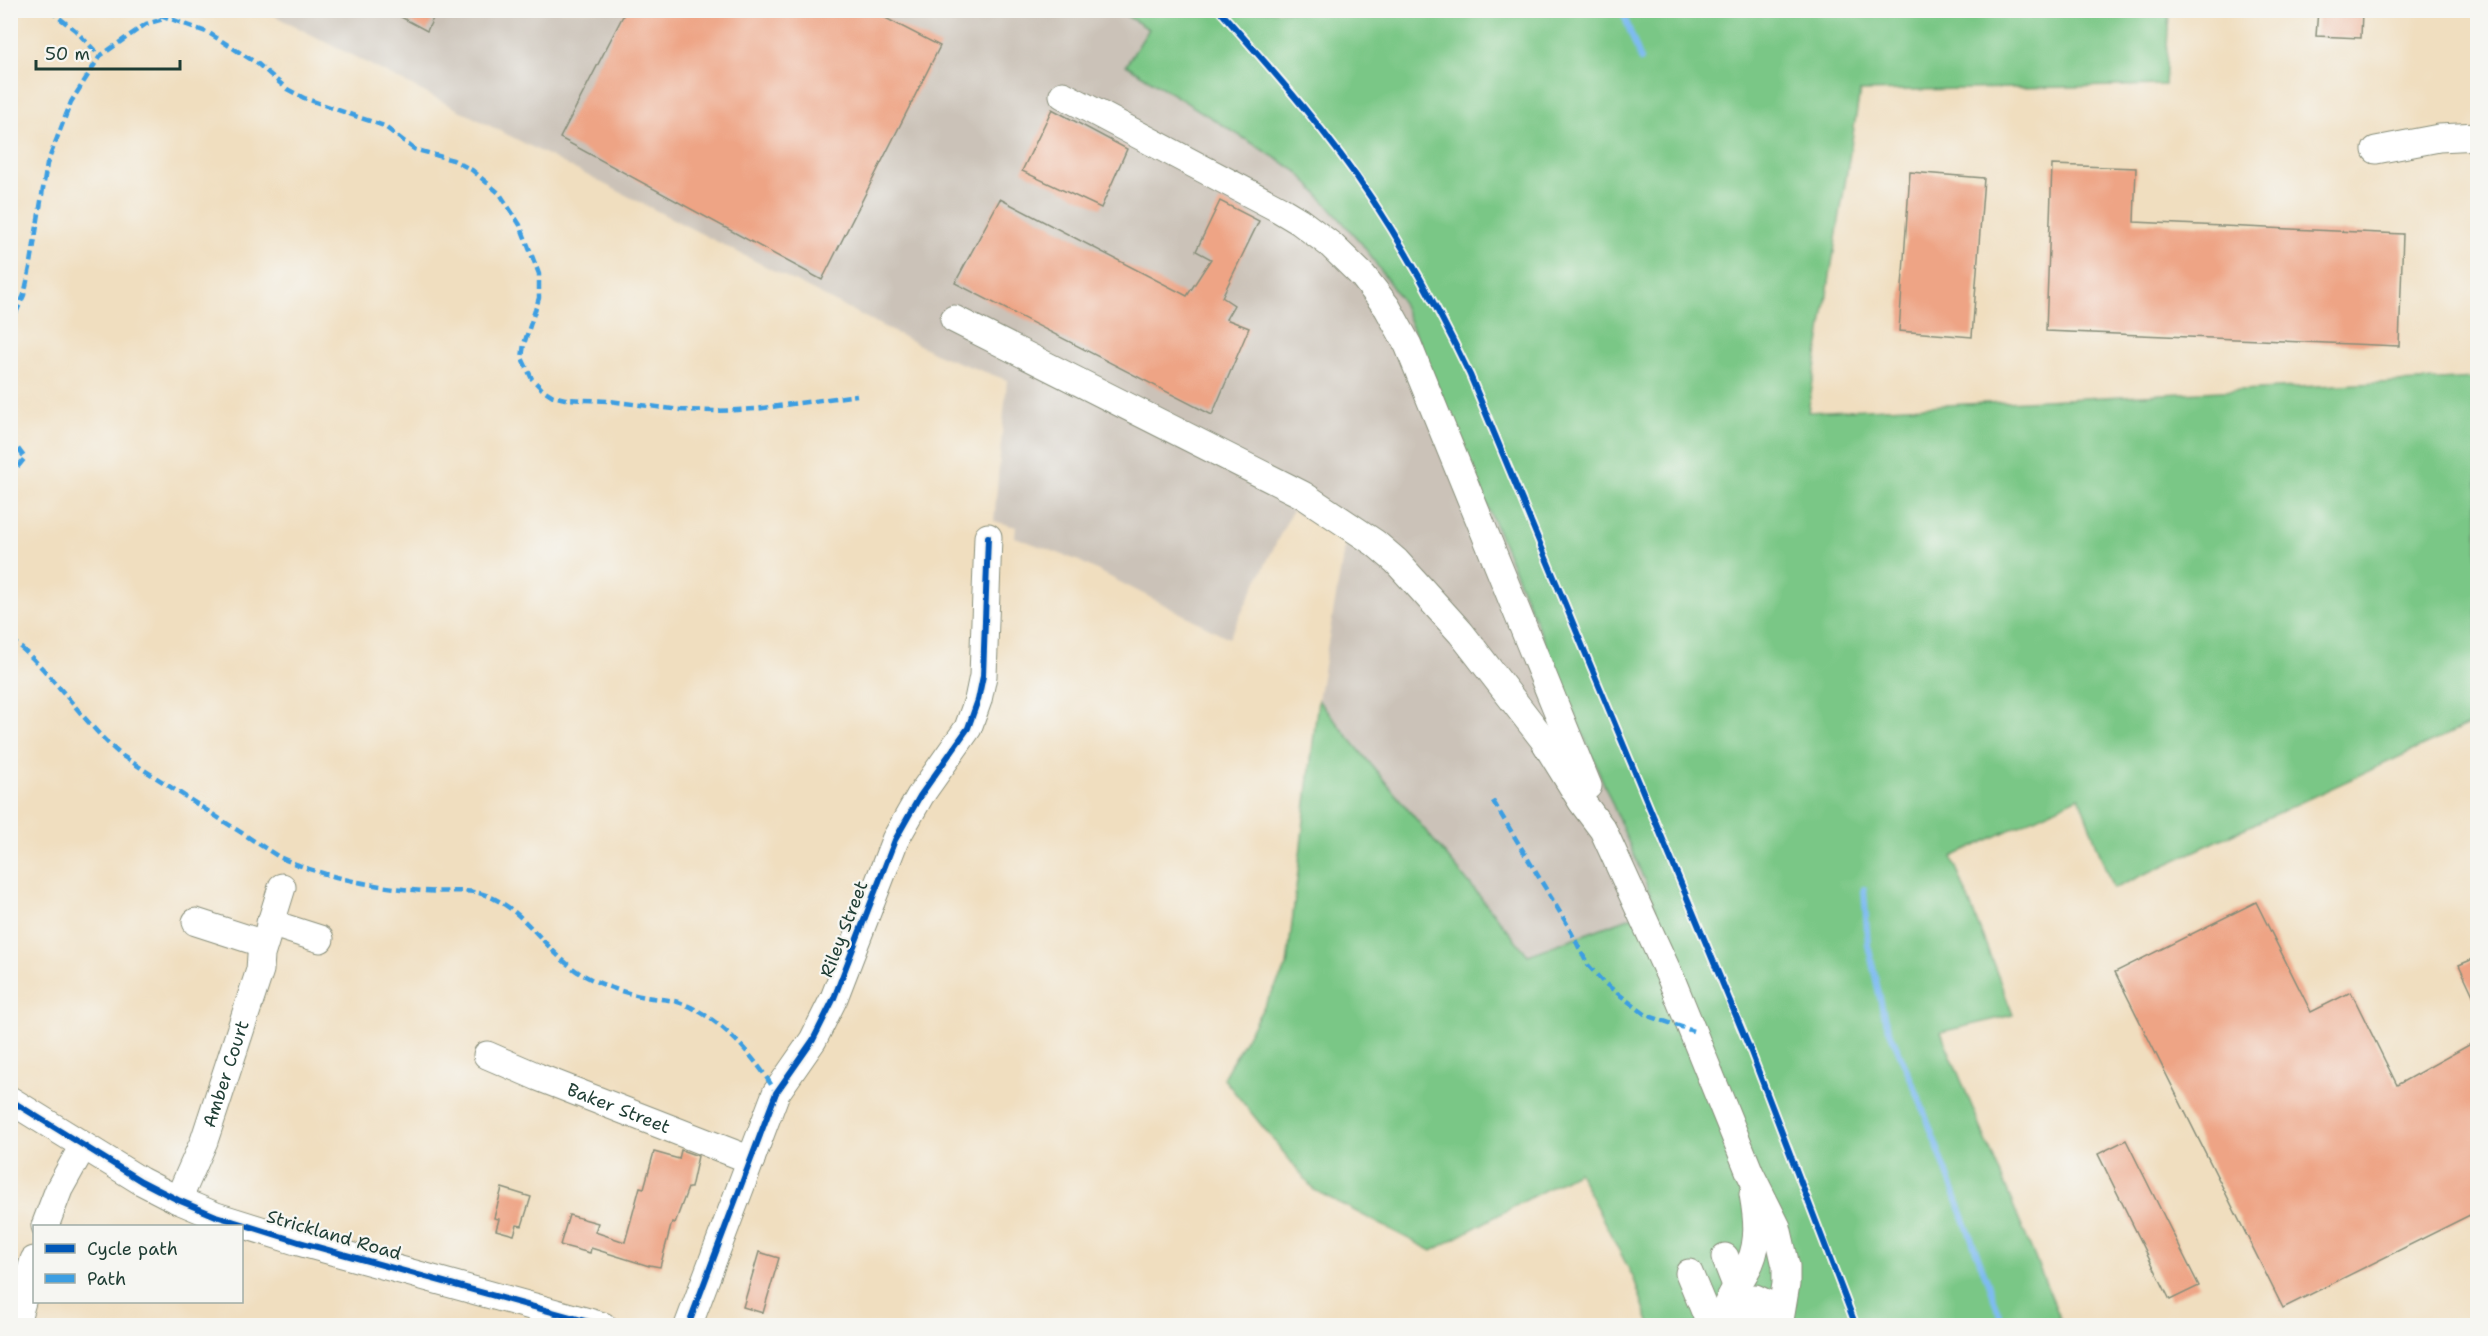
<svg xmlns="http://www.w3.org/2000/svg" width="2488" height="1336" font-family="'Shantell Sans',sans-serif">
	<rect width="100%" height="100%" fill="#f6f6f2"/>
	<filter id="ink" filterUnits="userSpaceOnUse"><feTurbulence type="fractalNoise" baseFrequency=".0167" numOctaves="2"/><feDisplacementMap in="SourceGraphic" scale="12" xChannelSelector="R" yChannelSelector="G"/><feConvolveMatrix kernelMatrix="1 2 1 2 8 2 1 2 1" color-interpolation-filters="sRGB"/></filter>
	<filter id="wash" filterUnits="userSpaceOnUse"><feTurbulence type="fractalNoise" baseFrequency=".008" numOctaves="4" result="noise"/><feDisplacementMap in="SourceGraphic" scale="24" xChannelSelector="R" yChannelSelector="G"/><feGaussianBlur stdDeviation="1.35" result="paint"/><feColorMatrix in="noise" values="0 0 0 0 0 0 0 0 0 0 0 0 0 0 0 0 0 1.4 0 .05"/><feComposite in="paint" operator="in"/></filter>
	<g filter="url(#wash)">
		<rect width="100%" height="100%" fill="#f0debf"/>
		<path fill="#cbc2b8" d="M 1118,10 L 1149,29 L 1126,65 L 1298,172 L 1362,244 L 1400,298 L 1656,908 L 1528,955 L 1318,700 L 1346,539 L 1292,511 L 1229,638 L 1079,561 L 1015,537 L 1016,527 L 994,521 L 1007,380 L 941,356 L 265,11 Z"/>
		<path fill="#7ac786" stroke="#4c825d" stroke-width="1.5" d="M 1118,11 L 2169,11 L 2165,85 L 1860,91 L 1808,412 L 2477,378 L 2477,721 L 2113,889 L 2079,797 L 1952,857 L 2013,1015 L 1941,1032 L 2063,1325 L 1650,1325 L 1634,1279 L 1578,1172 L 1432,1251 L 1314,1190 L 1223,1078 L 1287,966 L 1318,700 L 1528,955 L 1656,908 L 1400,298 L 1362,244 L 1298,172 L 1126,65 L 1149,29 Z"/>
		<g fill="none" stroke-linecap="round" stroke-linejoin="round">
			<path stroke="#7ebbf1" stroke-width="6" d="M 1622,10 L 1641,60
				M 1864,889 L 1868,945 L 1885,1020 L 1917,1093 L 2004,1326"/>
		</g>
		<g id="blocks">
			<path fill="#eea485" d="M 388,10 L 437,10 L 427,31 Z
				M 626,10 L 870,10 L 940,46 L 822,280 L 560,138 Z
				M 2318,10 L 2362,10 L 2361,38 L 2316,36 Z
				M 1052,109 L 1127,149 L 1101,208 L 1022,171 Z
				M 2052,165 L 2136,168 L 2134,222 L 2403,234 L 2399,346 L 2046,331 Z
				M 1910,172 L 1984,178 L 1972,337 L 1899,331 Z
				M 1000,199 L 1187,296 L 1211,259 L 1196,251 L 1220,201 L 1259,221 L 1222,297 L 1234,305 L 1226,319 L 1249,328 L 1212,415 L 955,283 Z
				M 2256,902 L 2311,1012 L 2351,992 L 2397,1085 L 2478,1040 L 2478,1211 L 2283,1308 L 2115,972 Z
				M 2478,957 L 2478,1006 L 2459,965 Z
				M 2126,1140 L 2199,1286 L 2170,1300 L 2098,1154 Z
				M 681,1150 L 698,1156 L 691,1188 L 688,1188 L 675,1223 L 672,1222 L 660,1267 L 649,1265 L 649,1266 L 591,1248 L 590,1253 L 560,1245 L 569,1215 L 598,1223 L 595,1232 L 625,1242 L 640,1187 L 644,1188 L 654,1152 L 679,1159 Z
				M 502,1188 L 531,1197 L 522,1226 L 517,1225 L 514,1235 L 496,1230 L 499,1219 L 494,1218 Z
				M 759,1252 L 779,1258 L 763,1313 L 743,1307 Z"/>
		</g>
	</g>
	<g filter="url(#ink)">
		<use href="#blocks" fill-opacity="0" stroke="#888e7a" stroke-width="1.5"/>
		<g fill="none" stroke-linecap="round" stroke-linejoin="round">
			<defs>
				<g id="minor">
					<path d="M 1063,95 L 1279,209 L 1299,221 L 1331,245 L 1363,276 L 1387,307 L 1408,345 L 1588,786"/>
					<path d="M 2376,150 L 2439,138 L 2478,136"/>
					<path d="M 954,319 L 1303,495 L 1375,543 L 1396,561 L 1461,633 L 1543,739 L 1582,802 L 1603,830 L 1672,981 L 1750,1173 L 1777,1227 L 1786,1266 L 1786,1284 L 1779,1326"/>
					<path d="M 196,922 L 264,944"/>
					<path d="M 270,923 L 320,939"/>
					<path id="s1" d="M 487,1055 L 538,1077 L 751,1160"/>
					<path d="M 10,1100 L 141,1181 L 178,1200 L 216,1216 L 299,1242 L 603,1326"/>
					<path id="s2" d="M 178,1200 L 204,1141 L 260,970 L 261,955 L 282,887"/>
					<path d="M 45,1226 L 59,1189 L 83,1146"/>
					<path d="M 1725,1257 L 1752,1326"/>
					<path d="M 1689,1273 L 1711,1326"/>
					<path d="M 1724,1318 L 1733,1304 L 1755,1298 L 1770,1305 L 1780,1320"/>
					<path d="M 15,1326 L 34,1260"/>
					<path d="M 688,1326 L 776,1093 L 813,1040 L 834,998 L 895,840 L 920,796 L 968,728 L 978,700 L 983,676 L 988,537"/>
					<path d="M 1722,1326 C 1724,1300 1740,1284 1750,1263 C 1760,1240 1757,1217 1753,1194"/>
				</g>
			</defs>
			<use href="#minor" stroke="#888e7a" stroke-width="29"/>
			<use href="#minor" stroke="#fff" stroke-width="27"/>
			<path stroke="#3c9ee2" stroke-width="4.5" stroke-dasharray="9 4.5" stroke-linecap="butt" d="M 49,10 L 75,30 L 100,56
				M 147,10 L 209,33 L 258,64 L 287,89 L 304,98 L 384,126 L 414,149 L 453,160 L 472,170 L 500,194 L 520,225 L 539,274 L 539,298 L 524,344 L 522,358 L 532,379 L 542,389 L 553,396 L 565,399 L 609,401 L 681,410 L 716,411 L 756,409 L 857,395
				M 10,326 L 24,295 L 31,263 L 47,164 L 71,102 L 100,56 L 146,24 L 167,18
				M 10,438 L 25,458 L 10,476
				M 10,639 C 52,670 80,720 121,755 L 279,857 C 326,878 374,887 424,891 C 443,893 461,889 479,893 C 522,904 543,949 578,972 C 598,984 623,993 646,997 C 656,999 667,999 678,1002 C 717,1014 757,1058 776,1093
				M 1493,801 L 1567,924 L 1588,965 L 1603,982 L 1646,1015 L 1693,1031"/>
			<defs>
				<path id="cycleway" d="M 1219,10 C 1273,71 1327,131 1372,199 C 1409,255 1441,314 1470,375 L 1751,1052 L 1856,1326
					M 10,1100 L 141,1181 L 178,1200 L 216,1216 L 299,1242 L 603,1326
					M 688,1326 L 776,1093 L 813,1040 L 834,998 L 895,840 L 920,796 L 968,728 L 978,700 L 983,676 L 988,537"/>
			</defs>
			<use href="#cycleway" stroke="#f6f6f2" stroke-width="10"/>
			<use href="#cycleway" stroke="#0057b8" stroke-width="6"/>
		</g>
	</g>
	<g text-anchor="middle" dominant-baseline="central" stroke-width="4.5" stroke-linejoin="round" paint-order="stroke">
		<g font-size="18" fill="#1f3d34" stroke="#f6f6f2">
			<text transform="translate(844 929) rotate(-69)">Riley Street</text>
			<text stroke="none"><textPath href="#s2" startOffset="135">Amber Court</textPath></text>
			<text stroke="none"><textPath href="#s1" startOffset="142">Baker Street</textPath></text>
			<text transform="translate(334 1235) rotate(16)">Strickland Road</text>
		</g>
	</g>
	<rect width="2488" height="1336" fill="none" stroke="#f6f6f2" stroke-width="36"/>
	<rect x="33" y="1225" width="210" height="78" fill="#f6f6f2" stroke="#a0aca6" stroke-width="1.5"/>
	<rect x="45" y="1244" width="30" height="9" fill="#0057b8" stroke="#a0aca6" stroke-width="1.5"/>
	<text x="87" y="1255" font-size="18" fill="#1f3d34">Cycle path</text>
	<rect x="45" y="1274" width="30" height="9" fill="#3c9ee2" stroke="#a0aca6" stroke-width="1.5"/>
	<text x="87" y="1285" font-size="18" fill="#1f3d34">Path</text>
	<path d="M36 60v9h144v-9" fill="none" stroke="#1f3d34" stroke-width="3"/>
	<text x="45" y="60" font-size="18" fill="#1f3d34" stroke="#f6f6f2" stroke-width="4.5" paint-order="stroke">50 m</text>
</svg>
